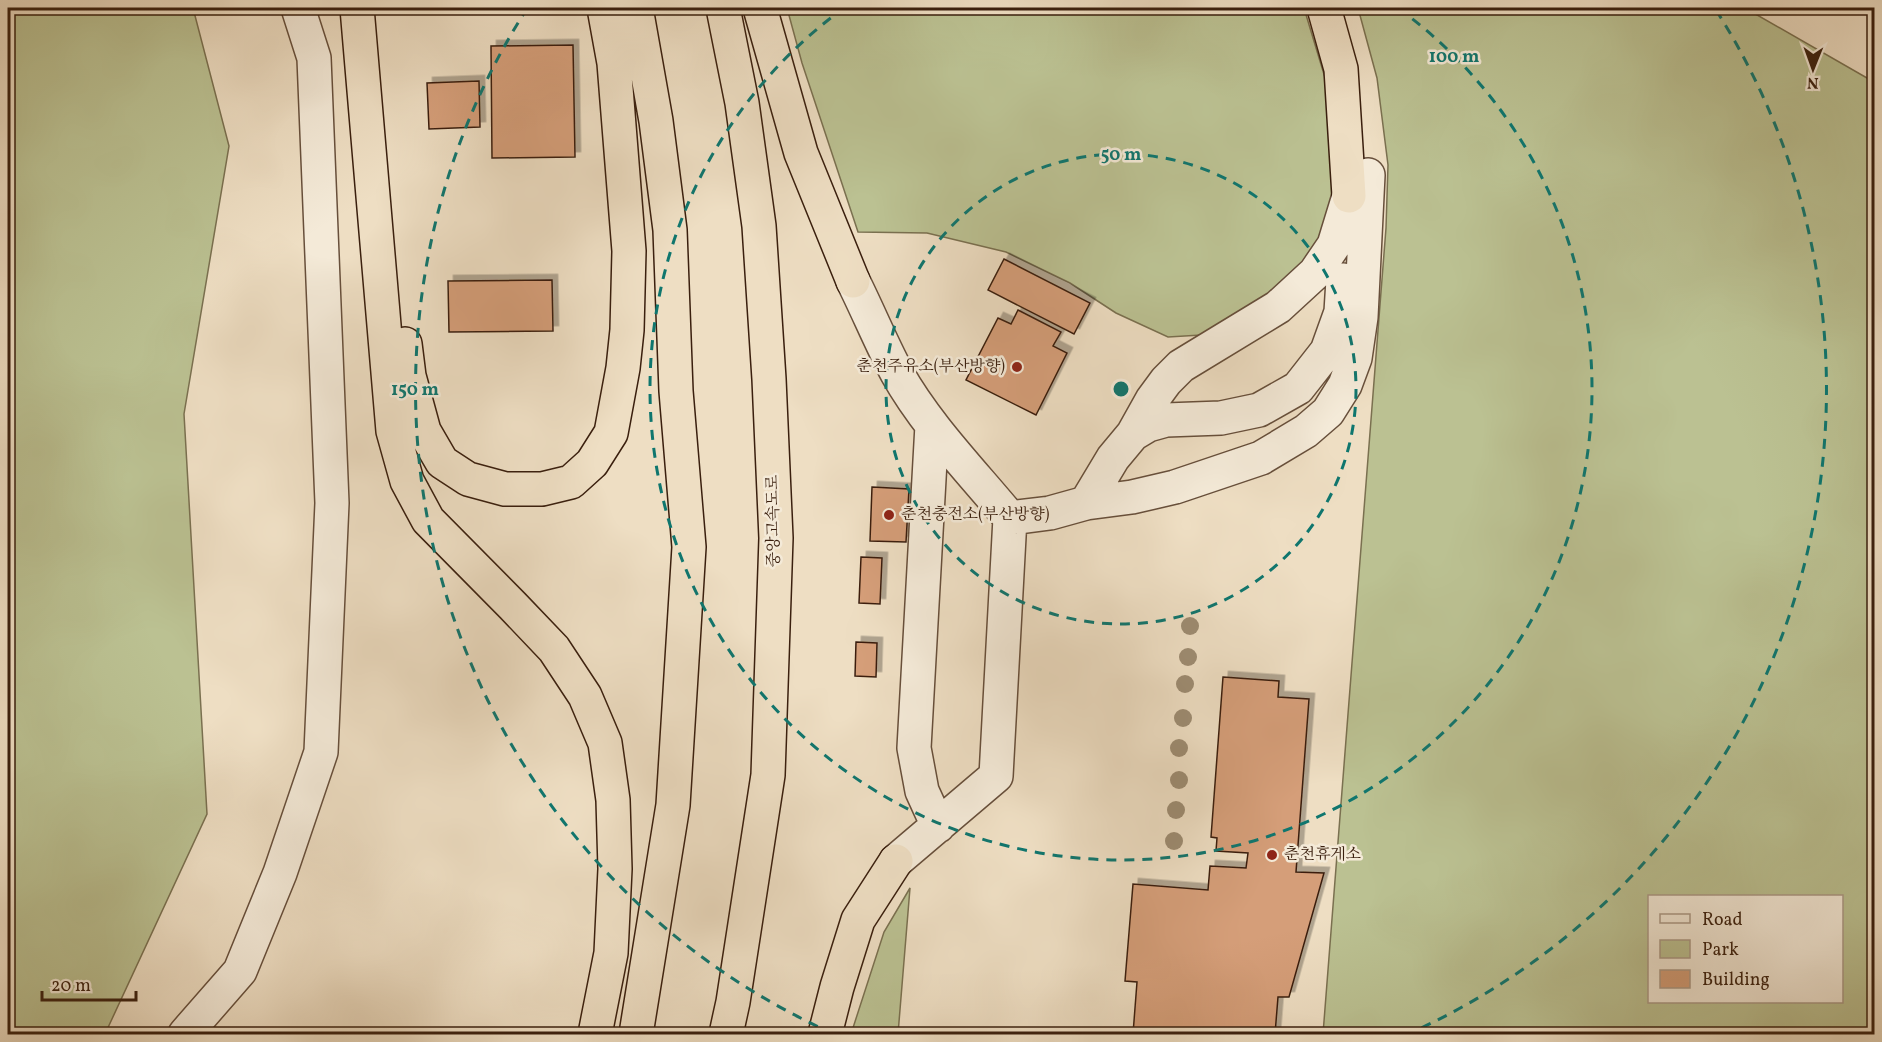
<svg xmlns="http://www.w3.org/2000/svg" width="1882" height="1042" font-family="Vollkorn,'Noto Serif KR',serif">
	<defs>
		<filter id="shadow"><feDropShadow dx="5.5" dy="-5.5" stdDeviation="0" flood-color="#0004"/></filter>
	</defs>
	<rect width="100%" height="100%" fill="#eedec3"/>
	<filter id="stains"><feTurbulence type="fractalNoise" baseFrequency=".00333" numOctaves="4"/><feColorMatrix values="0 0 0 0 .2 0 0 0 0 .09 0 0 0 0 .02 0 0 0 .5 -.17"/></filter>
	<radialGradient id="worn" r=".72"><stop offset=".6" stop-color="#630" stop-opacity="0"/><stop offset="1" stop-color="#630" stop-opacity=".3"/></radialGradient>
	<path fill="#bbc192" stroke="#7a7050" stroke-width="1.5" fill-rule="evenodd" d="M 8,8 L 193,8 L 229,146 L 184,414 L 207,814 L 105,1034 L 8,1034 Z
		M 787,8 L 1304,8 L 1329,91 L 1337,165 L 1329,214 L 1304,278 L 1218,334 L 1168,337 L 1116,313 L 1070,283 L 1006,252 L 927,233 L 858,232 L 802,63 Z
		M 1358,8 L 1745,8 L 1874,82 L 1874,1034 L 1323,1034 L 1386,228 L 1388,165 L 1377,78 ZM 1650,896 L 1842,896 L 1842,1002 L 1650,1002 Z
		M 910,888 L 898,1034 L 851,1034 L 884,932 Z"/>
	<path fill="#d59e79" stroke="#3a1f0e" stroke-width="1.5" filter="url(#shadow)" d="M 573,45 L 575,157 L 492,158 L 491,46 Z
		M 479,81 L 480,127 L 429,129 L 427,83 Z
		M 1004,259 L 1090,303 L 1074,334 L 988,290 Z
		M 552,280 L 553,331 L 449,332 L 448,281 Z
		M 1018,310 L 1061,332 L 1053,346 L 1067,353 L 1036,415 L 966,380 L 998,318 L 1011,324 Z
		M 872,487 L 909,489 L 906,542 L 870,541 Z
		M 861,557 L 882,558 L 880,604 L 859,603 Z
		M 856,642 L 877,643 L 876,677 L 855,676 Z
		M 1223,677 L 1279,681 L 1278,697 L 1309,699 L 1296,872 L 1324,873 L 1289,997 L 1278,997 L 1275,1034 L 1133,1034 L 1137,982 L 1125,981 L 1133,884 L 1208,890 L 1210,866 L 1246,868 L 1248,853 L 1216,851 L 1217,838 L 1211,837 Z"/>
	<g fill="none" stroke-linecap="round" stroke-linejoin="round">
		<defs>
			<path id="minor" d="M 853,281 C 868,311 881,343 897,373 C 926,425 972,472 1010,518 L 996,776 L 896,861
				M 932,425 L 914,748 L 922,791 L 938,826
				M 1133,434 L 1152,400 L 1166,381 L 1181,366 L 1278,307 L 1315,273 L 1334,245 L 1349,196
				M 1086,503 L 1113,458 L 1133,434 L 1148,425 L 1166,420 L 1221,418 L 1259,410 L 1298,388 L 1327,351 L 1341,312 L 1343,280
				M 1010,518 L 1050,513 L 1086,503 L 1132,497 L 1175,487 L 1261,458 L 1306,431 L 1328,412 L 1345,385 L 1355,358 L 1361,317 L 1368,175
				M 185,1034 L 240,971 L 280,873 L 321,752 L 332,503 L 314,58 L 298,8"/>
			<path id="highway" d="M 357,8 L 393,431 L 407,481 L 428,520 L 513,606 L 554,649 L 585,696 L 605,743 L 613,800 L 615,869 L 611,953 L 595,1034
				M 723,8 L 742,103 L 759,226 L 769,379 L 776,538 L 768,775 L 733,1002 L 726,1034
				M 760,8 L 801,153 L 853,281
				M 1324,8 L 1341,69 L 1349,196
				M 405,344 L 409,376 L 424,431 L 442,462 L 468,479 L 505,489 L 542,489 L 571,482 L 592,463 L 611,433 L 623,368 L 627,330 L 629,251 L 614,63 L 604,8
				M 636,1034 L 673,805 L 689,547 L 676,391 L 670,230 L 656,121 L 636,8
				M 825,1034 L 837,987 L 858,920 L 896,861"/>
		</defs>
		<use href="#minor" stroke="#674f3b" stroke-width="36"/>
		<use href="#highway" stroke="#3a1f0e" stroke-width="36"/>
		<use href="#minor" stroke="#f4ead8" stroke-width="33"/>
		<use href="#highway" stroke="#eedec3" stroke-width="33"/>
	</g>
	<g fill="#9d8c72">
		<circle cx="1190" cy="626" r="9"/>
		<circle cx="1188" cy="657" r="9"/>
		<circle cx="1185" cy="684" r="9"/>
		<circle cx="1183" cy="718" r="9"/>
		<circle cx="1179" cy="748" r="9"/>
		<circle cx="1179" cy="780" r="9"/>
		<circle cx="1176" cy="810" r="9"/>
		<circle cx="1174" cy="841" r="9"/>
	</g>
	<g fill="none" stroke="#0f766e" stroke-width="3" stroke-dasharray="10 8">
		<circle cx="1121" cy="389" r="235"/>
		<path d="M1398 8A471 471 0 1 1 844 8"/>
		<path d="M834 1034A706 706 0 0 1 526 10M1716 10A706 706 0 0 1 1408 1034"/>
	</g>
	<g fill="#8f2418" stroke="#f4ead8" stroke-width="2">
		<circle cx="1017" cy="367" r="6"/>
		<circle cx="889" cy="515" r="6"/>
		<circle cx="1272" cy="855" r="6"/>
	</g>
	<g text-anchor="middle" dominant-baseline="central" stroke-width="5" stroke-linejoin="round" paint-order="stroke">
		<g font-size="16" fill="#3a1f0e" stroke="#f4ead8" text-anchor="start">
			<text x="1005" y="367" text-anchor="end">춘천주유소(부산방향)</text>
			<text x="901" y="515">춘천충전소(부산방향)</text>
			<text x="1284" y="855">춘천휴게소</text>
		</g>
		<g font-size="16" fill="#3a1f0e" stroke="#f4ead8">
			<text transform="translate(774 521) rotate(-91)">중앙고속도로</text>
		</g>
	</g>
	<circle cx="1121" cy="389" r="9" fill="#0f766e" stroke="#f4ead8" stroke-width="3"/>
	<g font-size="18" text-anchor="middle" font-weight="bold" fill="#0f766e" stroke="#f4ead8" stroke-width="5" stroke-linejoin="round" paint-order="stroke">
		<text x="1454" y="62">100 m</text>
		<text x="1121" y="160">50 m</text>
		<text x="415" y="395">150 m</text>
	</g>
	<rect width="1882" height="1042" fill="none" stroke="#eedec3" stroke-width="30"/>
	<rect x="9" y="9" width="1864" height="1024" fill="none" stroke="#3a1f0e" stroke-width="3"/>
	<rect x="15" y="15" width="1852" height="1012" fill="none" stroke="#3a1f0e" stroke-width="1.5"/>
	<rect x="1648" y="895" width="195" height="108" fill="#f4ead8" stroke="#aa9987" stroke-width="1.5"/>
	<rect x="1660" y="914" width="30" height="9" fill="#f4ead8" stroke="#aa9987" stroke-width="1.5"/>
	<text x="1702" y="925" font-size="18" fill="#3a1f0e">Road</text>
	<rect x="1660" y="940" width="30" height="18" fill="#bbc192" stroke="#aa9987" stroke-width="1.5"/>
	<text x="1702" y="955" font-size="18" fill="#3a1f0e">Park</text>
	<rect x="1660" y="970" width="30" height="18" fill="#d59e79" stroke="#aa9987" stroke-width="1.5"/>
	<text x="1702" y="985" font-size="18" fill="#3a1f0e">Building</text>
	<g transform="translate(1813 69) rotate(181)" stroke="#f4ead8" stroke-width="4.5" paint-order="stroke">
	<path d="M0-4.5L10 22L0 15L-10 22Z" fill="#3a1f0e"/>
	<text y="-9" font-size="16" font-weight="bold" text-anchor="middle" fill="#3a1f0e">N</text>
	</g>
	<path d="M42 991v9h94v-9" fill="none" stroke="#3a1f0e" stroke-width="3"/>
	<text x="51" y="991" font-size="18" fill="#3a1f0e" stroke="#f4ead8" stroke-width="4.5" paint-order="stroke">20 m</text>
	<rect width="100%" height="100%" filter="url(#stains)"/>
	<rect width="100%" height="100%" fill="url(#worn)"/>
</svg>
